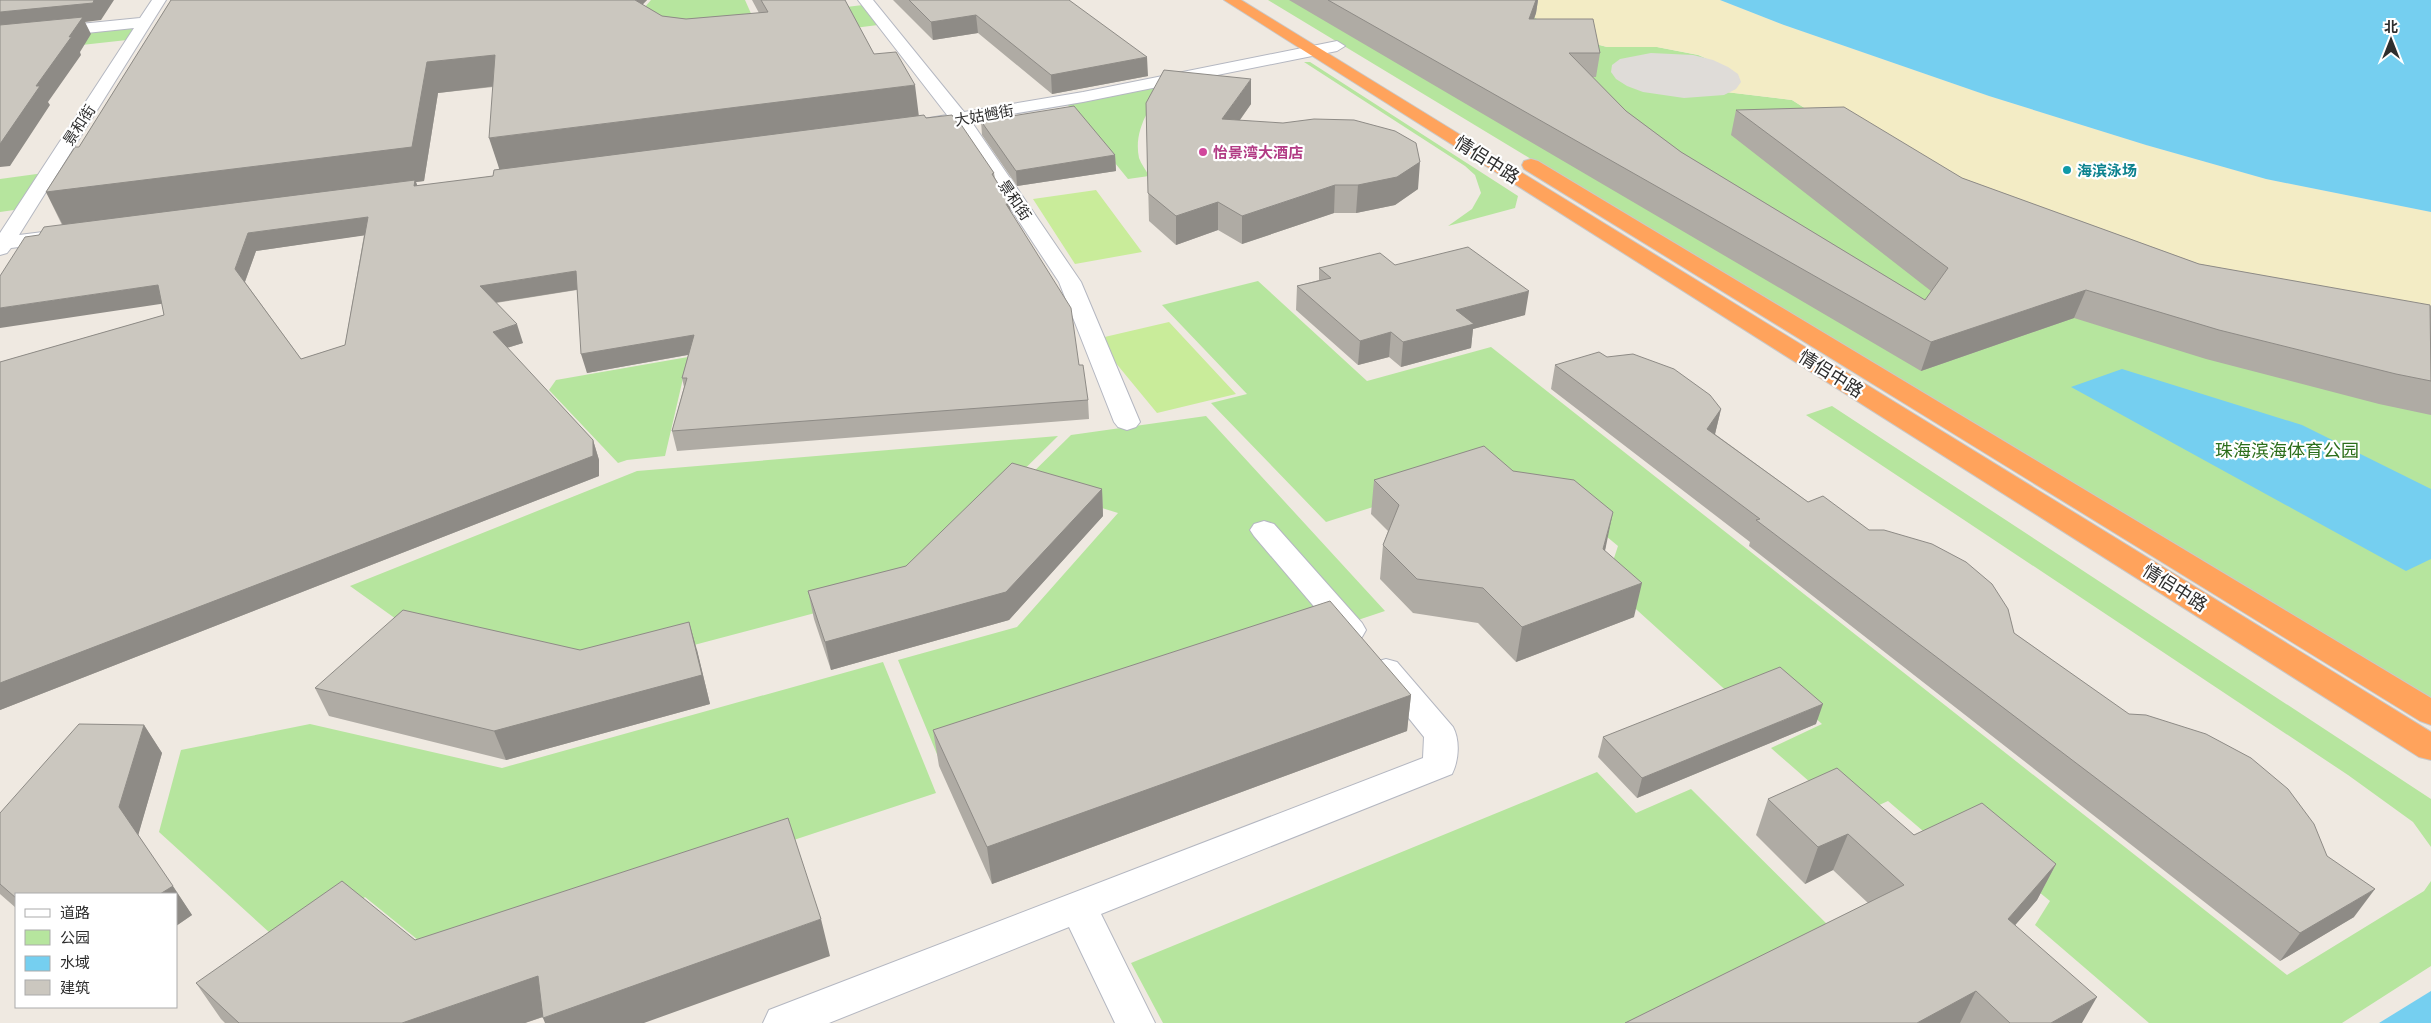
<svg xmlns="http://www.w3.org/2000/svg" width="2431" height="1023" font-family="Arial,'Noto Sans SC',sans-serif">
	<rect width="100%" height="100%" fill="#efe9e1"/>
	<path fill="#b6e59e" d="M 651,0 L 745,0 L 753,18 L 863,5 L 878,25 L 703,47 L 644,8 Z
		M 1268,0 L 1500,0 L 1577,39 L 1607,47 L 1657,47 L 1698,55 L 1723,66 L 1718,91 L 1792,100 L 1886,160 L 2431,334 L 2431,703 Z
		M 138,24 L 127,40 L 0,54 L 0,39 Z
		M 1304,62 L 1310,62 L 1518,196 L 1515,208 L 1448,226 L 1472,209 L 1481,193 L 1475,175 L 1465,166 Z
		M 1170,83 C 1151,102 1133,130 1139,158 C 1141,164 1146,170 1149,176 L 1128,179 L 1067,104 Z
		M 44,173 L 21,209 L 0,212 L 0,179 Z
		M 1258,281 L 1367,381 L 1491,347 L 2287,975 L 2424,891 L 2431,881 L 2431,966 L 2342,1023 L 2149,1023 L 2035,925 L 2050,901 L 1962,829 L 1937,843 L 1888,801 L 1851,818 L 1771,748 L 1822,724 L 1773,680 L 1732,696 L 1606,582 L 1618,546 L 1571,507 L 1483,472 L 1326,522 L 1211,403 L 1247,394 L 1162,305 Z
		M 688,357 L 665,456 L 627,460 L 618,463 L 549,390 L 556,380 Z
		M 1832,406 L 2431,799 L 2431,847 L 2413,822 L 2348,775 L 1806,415 Z
		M 1206,416 L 1385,611 L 939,759 L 898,660 L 1017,627 L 1118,513 L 1022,483 L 1071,435 Z
		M 1058,436 L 902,590 L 592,672 L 410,629 L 350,586 L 637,471 Z
		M 883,662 L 936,793 L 439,957 L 365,897 L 292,953 L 159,832 L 181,750 L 310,724 L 502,768 Z
		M 1597,772 L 1636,813 L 1691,789 L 1836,933 L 1653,1023 L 1163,1023 L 1131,963 Z"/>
	<path fill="#f3ecc5" d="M 1500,0 L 1720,0 L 1784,25 L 1989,96 L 2146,145 L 2266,179 L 2431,212 L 2431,334 L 2187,288 L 1887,160 L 1792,100 L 1717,91 L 1723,66 L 1699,55 L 1657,47 L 1607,47 L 1577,39 Z"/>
	<path fill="#c9ec9a" d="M 1096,190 L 1142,252 L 1075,264 L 1033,199 Z
		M 1169,322 L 1236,394 L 1157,413 L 1096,339 Z"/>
	<path fill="#dfdcd8" d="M 1651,53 L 1693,55 L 1713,60 L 1728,67 L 1738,74 L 1741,82 L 1736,89 L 1724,95 L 1684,98 L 1643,92 L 1627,86 L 1616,79 L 1611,72 L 1612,65 L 1620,59 Z"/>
	<path fill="#75cff0" d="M 1720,0 L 2431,0 L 2431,212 L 2266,179 L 2146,145 L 1989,96 L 1784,25 Z
		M 2122,369 L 2302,425 L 2431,489 L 2431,559 L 2406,571 L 2071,387 Z
		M 2431,991 L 2431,1023 L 2379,1023 Z"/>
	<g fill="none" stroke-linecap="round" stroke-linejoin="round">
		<defs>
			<path id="street" d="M 152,0 L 166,0 L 19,235 L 59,230 L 66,232 L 69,236 L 66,240 L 59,242 L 11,248 L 7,253 L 0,255 L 0,233 L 134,28 L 0,42 L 0,32 L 140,18 Z
				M 858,0 L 873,0 L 964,112 L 1083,92 L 1337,41 L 1345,46 L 1337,51 L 1083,102 L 971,121 L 1081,282 L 1140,422 L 1136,427 L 1127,430 L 1118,427 L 1114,422 L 1059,282 L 955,124 L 918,130 L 912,129 L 909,125 L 912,121 L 947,115 Z
				M 1264,521 L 1274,524 L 1362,623 L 1366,630 L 1362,637 L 1351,640 L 1340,637 L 1254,536 L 1250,530 L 1254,524 Z
				M 1386,659 L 1397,662 L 1453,727 C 1460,740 1459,760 1452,774 L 1101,914 L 1155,1023 L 1115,1023 L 1069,927 L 829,1023 L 763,1023 L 769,1010 L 1423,758 L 1424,737 L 1370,670 L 1375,662 Z"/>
			<path id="highway" d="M 1224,0 L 1241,0 L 2431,732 L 2431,760 L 2419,757 Z
				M 1531,159 L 1538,161 L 2431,698 L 2431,725 L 2420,721 L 1524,169 L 1522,165 L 1524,161 Z"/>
		</defs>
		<use href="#street" stroke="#b4b7c1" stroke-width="2"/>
		<use href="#highway" stroke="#c9c9c9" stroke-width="2"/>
		<use href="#street" fill="#fff" fill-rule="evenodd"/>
		<use href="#highway" fill="#ffa35c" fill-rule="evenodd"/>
	</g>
	<path fill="#afaba4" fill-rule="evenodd" d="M 171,0 L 647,0 L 642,4 L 662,16 L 686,19 L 759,13 L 752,0 L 845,0 L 874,54 L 918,116 L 926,118 L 957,123 L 994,173 L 995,178 L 1010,203 L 1010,210 L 1079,365 L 1088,400 L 1089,419 L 677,451 L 672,431 L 684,387 L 682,378 L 688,355 L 587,373 L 577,290 L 496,303 L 523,343 L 507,348 L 593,440 L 599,460 L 599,476 L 0,710 L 0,362 L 164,315 L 162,304 L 39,235 L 62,225 L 46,192 L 79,147 ZM 493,87 L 499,169 L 493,176 L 417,186 L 416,182 L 424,181 L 438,93 ZM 364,235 L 345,345 L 301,359 L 245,282 L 256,251 Z
		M 893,0 L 1069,0 L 1148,76 L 1052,94 L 978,33 L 933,40 Z
		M 1289,0 L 1538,0 L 1536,13 L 1534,19 L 1600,53 L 1596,77 L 1592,77 L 1626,111 L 1681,152 L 1925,300 L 1931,291 L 1731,135 L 1736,110 L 1962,178 L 2199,264 L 2431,306 L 2431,415 L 2379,404 L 2206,359 L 2074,318 L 1921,371 Z
		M 1146,103 L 1251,104 L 1240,120 L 1418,189 L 1395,205 L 1356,213 L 1334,213 L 1242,244 L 1218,230 L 1176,245 L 1149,221 Z
		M 981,121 L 1115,155 L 1116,171 L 1017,186 L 982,135 Z
		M 1395,265 L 1525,315 L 1473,329 L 1471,348 L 1401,367 L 1389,357 L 1358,365 L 1296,310 L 1297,286 L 1319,280 L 1319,268 Z
		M 1607,357 L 1721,409 L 1715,434 L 1808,502 L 2014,633 L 2327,856 L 2354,917 L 2280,961 L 1749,546 L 1750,542 L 1551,389 L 1555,365 Z
		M 1513,471 L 1606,546 L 1605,551 L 1634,617 L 1516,662 L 1478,623 L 1413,613 L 1380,579 L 1383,545 L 1388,531 L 1371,514 L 1374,480 Z
		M 1102,489 L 1103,516 L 1009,620 L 831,670 L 814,619 L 808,591 L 906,566 Z
		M 580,650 L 697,650 L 710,704 L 506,760 L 329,716 L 315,688 Z
		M 1411,695 L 1407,731 L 992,884 L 939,766 L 933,730 Z
		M 1816,724 L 1637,798 L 1598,757 L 1603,737 Z
		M 144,725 L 162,753 L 138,835 L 192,915 L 176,926 L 176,894 L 16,894 L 16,908 L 0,894 L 0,813 Z
		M 1768,799 L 1914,835 L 2056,864 L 2037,900 L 2015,925 L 2082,1023 L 1625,1023 L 1868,903 L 1833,870 L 1805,884 L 1756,835 Z
		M 415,940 L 830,956 L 543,1017 L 525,1023 L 225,1023 L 221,1019 L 196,983 Z"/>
	<path fill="#8e8b86" d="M 94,0 L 114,0 L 101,20 L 85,22 L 91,34 L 80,52 L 81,55 L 48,102 L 50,105 L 10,166 L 0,167 L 0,12 Z
		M 623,0 L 647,0 L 628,20 Z
		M 1536,0 L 1538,0 L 1536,13 L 1526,41 L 1529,19 Z
		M 976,15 L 978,33 L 933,40 L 931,22 Z
		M 495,55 L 504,85 L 438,93 L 424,181 L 416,182 L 421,196 L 64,227 L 46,192 L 427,62 Z
		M 1147,57 L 1148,76 L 1052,94 L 1051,75 Z
		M 1251,79 L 1251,104 L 1222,145 L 1222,119 Z
		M 915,85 L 919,117 L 500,171 L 489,138 Z
		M 1115,155 L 1116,171 L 1017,186 L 1016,171 Z
		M 1420,162 L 1418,189 L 1395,205 L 1356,213 L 1358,185 Z
		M 1335,185 L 1334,213 L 1242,244 L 1242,216 Z
		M 1218,202 L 1218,230 L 1176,245 L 1176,216 Z
		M 1010,203 L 1011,220 L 1006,204 Z
		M 368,217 L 374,234 L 256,251 L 243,287 L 235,269 L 248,233 Z
		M 576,271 L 581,289 L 486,304 L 480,286 Z
		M 158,285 L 167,303 L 0,328 L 0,308 Z
		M 2086,290 L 2074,318 L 1921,371 L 1931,342 Z
		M 1529,291 L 1525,315 L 1473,329 L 1471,348 L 1401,367 L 1403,342 L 1456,310 Z
		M 517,324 L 523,343 L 499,350 L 493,332 Z
		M 1391,332 L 1389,357 L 1358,365 L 1360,341 Z
		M 694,335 L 698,353 L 587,373 L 581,354 Z
		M 1721,409 L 1715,434 L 1701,454 L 1707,429 Z
		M 593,440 L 599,460 L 599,476 L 0,710 L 0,683 Z
		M 1102,489 L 1103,516 L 1009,620 L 831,670 L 825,642 Z
		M 1613,512 L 1606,546 L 1596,583 L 1603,549 Z
		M 1642,583 L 1634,617 L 1516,662 L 1522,627 Z
		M 689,622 L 697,650 L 710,704 L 506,760 L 494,731 Z
		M 1411,695 L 1407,731 L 992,884 L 987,847 Z
		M 1823,704 L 1816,724 L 1637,798 L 1642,778 Z
		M 144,725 L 162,753 L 138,836 L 119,807 Z
		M 1848,834 L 1833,870 L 1805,884 L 1818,847 Z
		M 2056,864 L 2037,900 L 1989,955 L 2008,919 Z
		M 173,886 L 192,915 L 176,926 L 176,894 L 160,894 Z
		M 2375,889 L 2354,917 L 2280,961 L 2300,933 Z
		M 821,919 L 830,956 L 644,1023 L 545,1023 L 543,1018 Z
		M 538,976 L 554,1013 L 525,1023 L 402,1023 Z
		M 1976,991 L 1960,1023 L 1917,1023 Z
		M 2097,997 L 2082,1023 L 2051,1023 Z"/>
	<path fill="#cbc7bf" stroke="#8e8b86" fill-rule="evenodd" d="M 0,0 L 94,0 L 93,3 L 0,12 Z
		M 171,0 L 635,0 L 662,16 L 686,19 L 768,12 L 761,0 L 845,0 L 874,54 L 896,52 L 915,85 L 489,138 L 495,55 L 427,62 L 412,147 L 46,192 L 75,147 L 79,147 Z
		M 909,0 L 1069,0 L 1147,57 L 1051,75 L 976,15 L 931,22 Z
		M 1328,0 L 1536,0 L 1529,19 L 1593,19 L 1600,53 L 1569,53 L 1626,111 L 1681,152 L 1925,300 L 1948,268 L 1736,110 L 1844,107 L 1962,178 L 2199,264 L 2430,305 L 2431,381 L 2396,374 L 2219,330 L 2086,290 L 1931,342 Z
		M 83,17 L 69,37 L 72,36 L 36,86 L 40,86 L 0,144 L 0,25 Z
		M 1164,70 L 1251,79 L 1222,119 L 1283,123 L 1314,119 L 1354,120 L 1395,131 L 1416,143 L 1420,162 L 1397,177 L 1358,185 L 1335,185 L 1242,216 L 1218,202 L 1176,216 L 1148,193 L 1146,103 Z
		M 1074,106 L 1115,155 L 1016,171 L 981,121 Z
		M 924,115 L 926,118 L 952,115 L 957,123 L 960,123 L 994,173 L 992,174 L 1010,203 L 1006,204 L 1071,308 L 1079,365 L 1083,365 L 1088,400 L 672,431 L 687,378 L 682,378 L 694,335 L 581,354 L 576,271 L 480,286 L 517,324 L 493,332 L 593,440 L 593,456 L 0,683 L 0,362 L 164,315 L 158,285 L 0,308 L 0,276 L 25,237 L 39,235 L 44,227 L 415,180 L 414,186 L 493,176 L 494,170 ZM 368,217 L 345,345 L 301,359 L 235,269 L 248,233 Z
		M 1468,247 L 1529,291 L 1456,310 L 1474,324 L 1403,342 L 1391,332 L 1360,341 L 1297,286 L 1331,278 L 1319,268 L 1380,253 L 1395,265 Z
		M 1599,352 L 1607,357 L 1633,354 L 1674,369 L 1710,395 L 1721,409 L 1707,429 L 1808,502 L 1823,496 L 1869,530 L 1884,530 L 1932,544 L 1966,562 L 1992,584 L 2008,609 L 2014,633 L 2129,714 L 2146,715 L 2206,734 L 2251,758 L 2288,789 L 2314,824 L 2327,856 L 2375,889 L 2300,933 L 1756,520 L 1760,519 L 1555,365 Z
		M 1484,446 L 1513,471 L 1574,480 L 1613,512 L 1603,549 L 1642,583 L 1522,627 L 1483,588 L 1417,579 L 1383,545 L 1399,505 L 1374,480 Z
		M 1012,463 L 1102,489 L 1006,592 L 825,642 L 808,591 L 906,566 Z
		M 1330,601 L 1411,695 L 987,847 L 933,730 Z
		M 403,610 L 580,650 L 689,622 L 702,675 L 494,731 L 315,688 Z
		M 1780,667 L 1823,704 L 1642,778 L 1603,737 Z
		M 79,724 L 144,725 L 119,807 L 173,886 L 160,894 L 16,894 L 16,898 L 0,884 L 0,813 Z
		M 1837,768 L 1914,835 L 1982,803 L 2056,864 L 2008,919 L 2097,997 L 2051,1023 L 2010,1023 L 1976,991 L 1917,1023 L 1625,1023 L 1904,885 L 1848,834 L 1818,847 L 1768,799 Z
		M 788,818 L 821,919 L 543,1018 L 538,976 L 402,1023 L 239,1023 L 196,983 L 342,881 L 415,940 Z"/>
	<circle fill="#d1479c" stroke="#fff" stroke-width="2" cx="1203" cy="152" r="5"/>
	<circle fill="#0f9aa8" stroke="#fff" stroke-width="2" cx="2067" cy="170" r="5"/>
	<g text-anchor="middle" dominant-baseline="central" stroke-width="4.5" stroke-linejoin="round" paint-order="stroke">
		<g font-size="15" fill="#2e2e2e" stroke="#fff">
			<text transform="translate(984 115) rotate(-10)">大姑乸街</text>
			<text transform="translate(79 125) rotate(-57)">景和街</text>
			<text transform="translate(1015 200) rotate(56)">景和街</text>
		</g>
		<g font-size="15" font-weight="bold" fill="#b23c85" stroke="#fff" text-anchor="start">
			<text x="1213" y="152">怡景湾大酒店</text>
		</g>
		<g font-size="15" font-weight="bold" fill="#0d838f" stroke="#fff" text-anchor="start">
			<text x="2077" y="170">海滨泳场</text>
		</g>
		<g font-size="18" fill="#2e2e2e" stroke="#fff">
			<text transform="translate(1487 160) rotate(32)">情侣中路</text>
			<text transform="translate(1831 374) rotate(32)">情侣中路</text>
			<text transform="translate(2175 588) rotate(32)">情侣中路</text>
		</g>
		<g font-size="18" fill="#2c6e1b" stroke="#fff">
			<text x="2287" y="451">珠海滨海体育公园</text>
		</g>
	</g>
	<rect x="15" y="893" width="162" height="115" fill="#ffffff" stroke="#ababab"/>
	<rect x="25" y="909" width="25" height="8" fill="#ffffff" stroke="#ababab"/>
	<text x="60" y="918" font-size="15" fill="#2e2e2e">道路</text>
	<rect x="25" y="930" width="25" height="15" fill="#b6e59e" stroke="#ababab"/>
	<text x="60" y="943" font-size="15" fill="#2e2e2e">公园</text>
	<rect x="25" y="956" width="25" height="15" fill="#75cff0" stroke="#ababab"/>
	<text x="60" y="968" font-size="15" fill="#2e2e2e">水域</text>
	<rect x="25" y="980" width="25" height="15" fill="#cbc7bf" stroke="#ababab"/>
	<text x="60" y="993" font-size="15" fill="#2e2e2e">建筑</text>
	<g transform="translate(2391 40)" stroke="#ffffff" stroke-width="4" paint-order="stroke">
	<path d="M0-4L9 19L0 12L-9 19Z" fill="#2e2e2e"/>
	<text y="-8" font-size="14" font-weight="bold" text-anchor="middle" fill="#2e2e2e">北</text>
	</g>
</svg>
